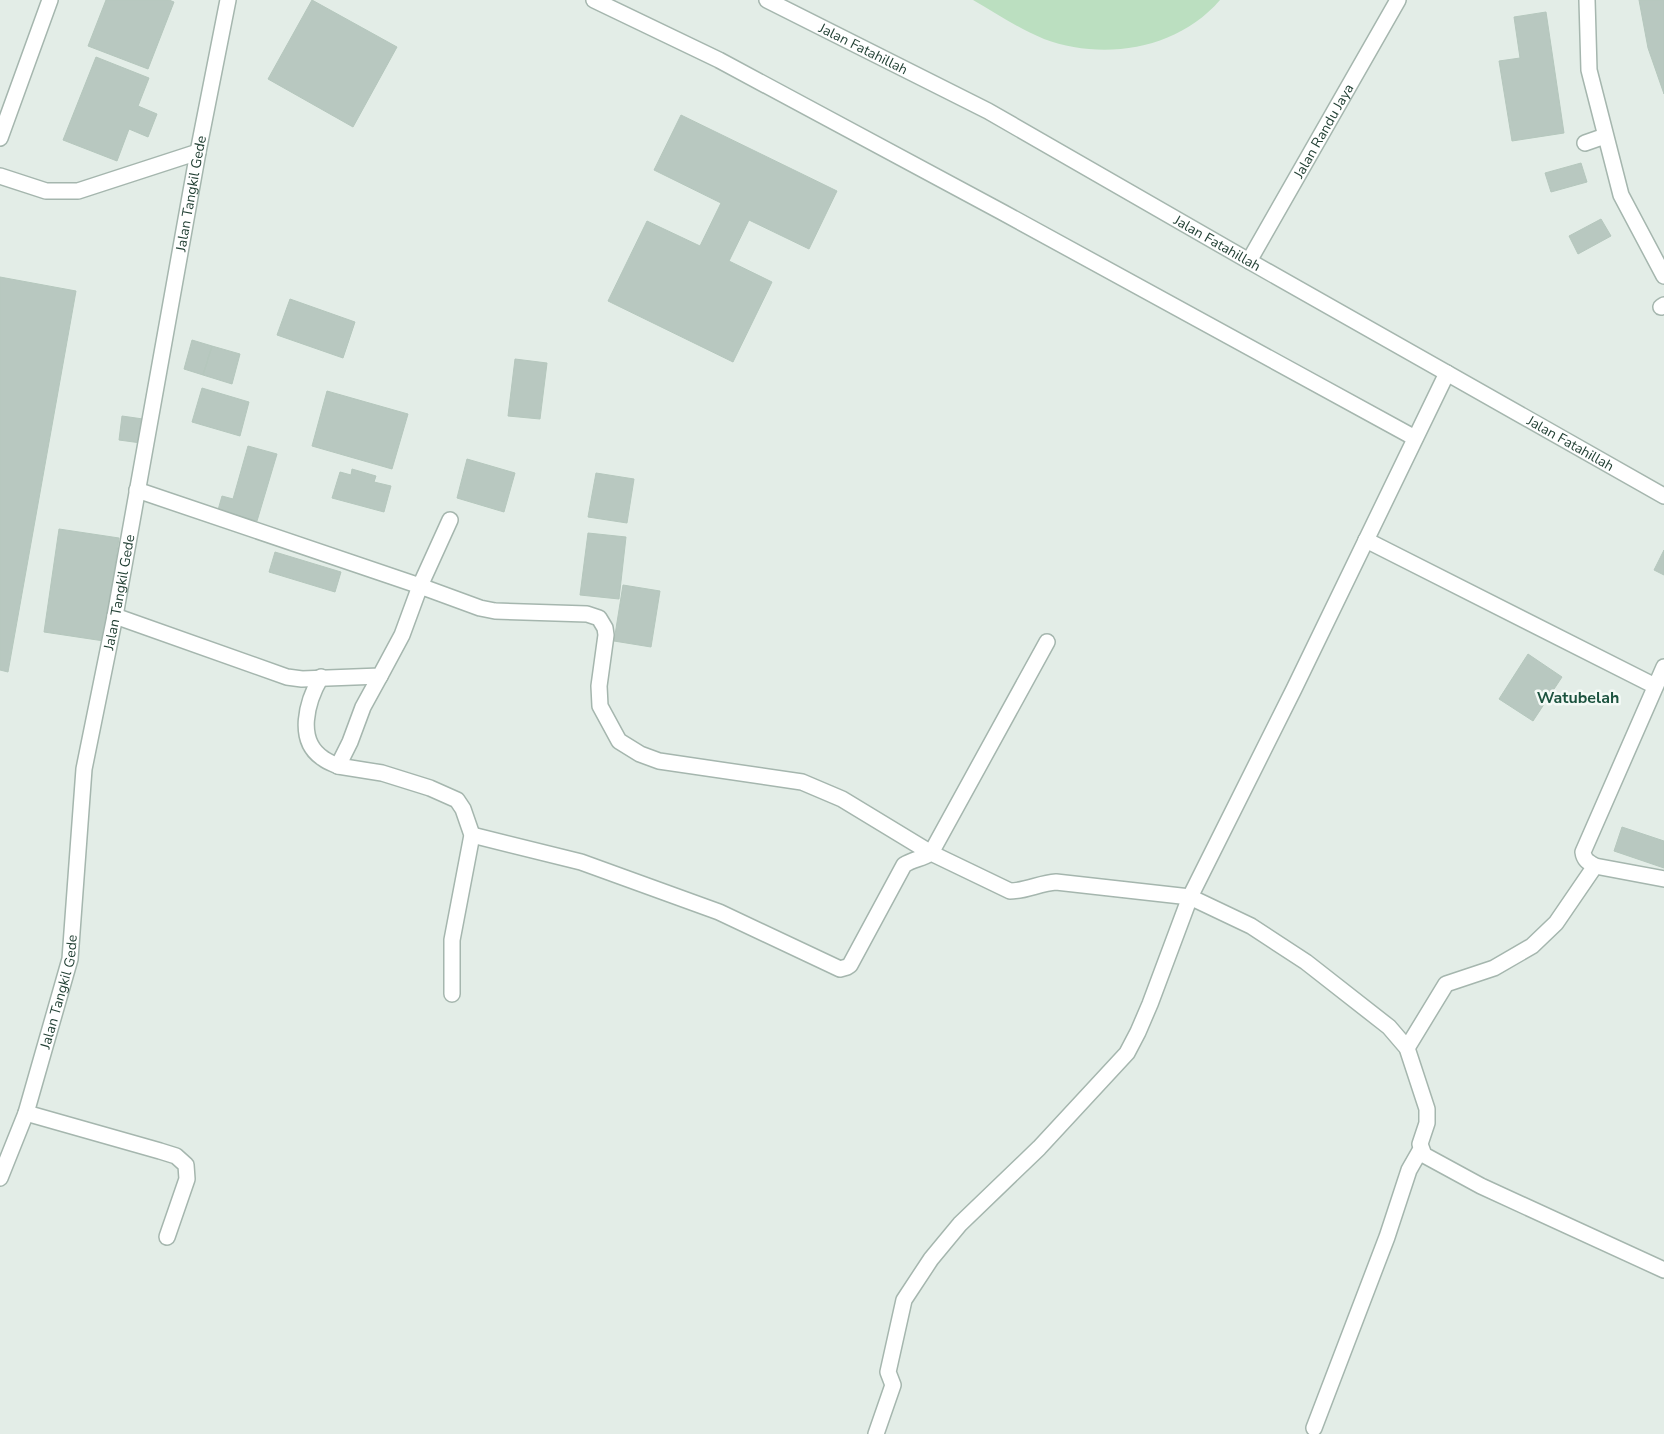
<svg xmlns="http://www.w3.org/2000/svg" width="1664" height="1434" font-family="'Nunito Sans',sans-serif">
	<rect width="100%" height="100%" fill="#e3ede7"/>
	<path fill="#bbdfc0" d="M 973,0 L 1220,0 C 1177,50 1103,61 1044,39 C 1019,29 996,13 973,0 Z"/>
	<path fill="#b8c8c0" stroke="#b5c7bd" d="M 106,0 L 169,0 L 174,2 L 148,69 L 88,46 Z
		M 312,0 L 397,47 L 353,127 L 268,79 Z
		M 1639,0 L 1664,0 L 1664,94 L 1648,48 Z
		M 1546,12 L 1564,133 L 1512,141 L 1499,61 L 1520,58 L 1514,17 Z
		M 96,57 L 149,78 L 138,106 L 157,114 L 148,137 L 129,129 L 117,161 L 63,140 Z
		M 681,115 L 837,191 L 809,249 L 749,220 L 729,261 L 772,282 L 733,362 L 608,301 L 647,221 L 700,246 L 721,203 L 654,170 Z
		M 1581,163 L 1587,182 L 1551,192 L 1545,173 Z
		M 1601,219 L 1611,236 L 1578,254 L 1569,236 Z
		M 0,277 L 76,291 L 8,672 L 0,670 Z
		M 290,299 L 355,322 L 343,358 L 277,335 Z
		M 192,340 L 212,346 L 203,375 L 184,369 Z
		M 212,346 L 240,354 L 232,384 L 203,375 Z
		M 515,359 L 547,363 L 540,419 L 508,416 Z
		M 202,388 L 249,402 L 240,436 L 192,422 Z
		M 327,391 L 408,414 L 392,469 L 312,446 Z
		M 122,416 L 143,419 L 141,443 L 119,440 Z
		M 248,446 L 277,454 L 257,521 L 218,510 L 222,496 L 233,499 Z
		M 467,459 L 515,473 L 504,512 L 457,498 Z
		M 352,469 L 376,476 L 374,482 L 391,486 L 384,512 L 332,498 L 340,472 L 351,475 Z
		M 596,473 L 634,479 L 627,523 L 588,517 Z
		M 59,529 L 119,538 L 104,641 L 44,632 Z
		M 588,533 L 626,537 L 619,599 L 580,595 Z
		M 1664,550 L 1664,575 L 1654,570 Z
		M 275,552 L 341,572 L 335,592 L 269,572 Z
		M 623,585 L 660,591 L 651,647 L 614,641 Z
		M 1528,654 L 1562,677 L 1533,721 L 1499,699 Z
		M 1622,827 L 1664,841 L 1664,868 L 1614,851 Z"/>
	<g fill="none" stroke-linecap="round" stroke-linejoin="round">
		<defs>
			<path id="service" d="M 1587,0 L 1589,70 L 1621,195 L 1664,276
				M 1585,143 L 1605,136
				M 1661,307 L 1664,305"/>
			<g id="minor">
				<path d="M 594,0 L 719,60 L 1002,212 L 1415,438"/>
				<path d="M 0,138 L 50,0"/>
				<path d="M 0,176 L 46,191 L 78,191 L 198,152"/>
				<path id="s1" d="M 1249,261 L 1398,0"/>
				<path d="M 137,490 L 420,586 L 450,520"/>
				<path d="M 1366,540 L 1655,686"/>
				<path d="M 115,616 L 287,677 L 302,679 L 380,676 L 402,635 L 420,586 L 480,608 L 495,611 L 587,614 L 599,618 L 605,628 L 606,635 L 599,686 L 600,706 L 619,741 L 640,754 L 659,761 L 802,782 L 842,799 L 931,853 L 1047,642"/>
				<path d="M 1664,667 L 1583,852 C 1584,860 1588,862 1595,866 L 1664,879"/>
				<path d="M 380,676 L 363,707 L 350,742 L 338,766 L 382,773 L 430,788 L 457,800 L 463,809 L 472,835 L 452,940 L 452,994"/>
				<path d="M 321,677 C 307,701 295,741 324,759 C 328,762 334,764 338,766"/>
				<path d="M 472,835 L 581,862 L 719,912 L 840,969 L 847,967 L 850,965 L 904,865 C 913,859 922,859 931,853 L 1010,891 C 1026,891 1040,883 1056,882 L 1190,897 L 1251,926 L 1306,962 L 1389,1027 L 1407,1048 L 1427,1109 L 1427,1123 L 1420,1144 L 1424,1155 L 1481,1186 L 1664,1270"/>
				<path d="M 1407,1048 L 1446,984 L 1494,968 L 1532,946 L 1556,923 L 1595,866"/>
				<path d="M 26,1113 L 160,1151 L 176,1156 L 186,1165 L 187,1179 L 167,1237"/>
				<path id="s2" d="M 0,1178 L 26,1113 L 70,959 L 84,769 L 115,616 L 198,152 L 228,0"/>
				<path d="M 1314,1428 L 1387,1237 L 1409,1170 L 1421,1149"/>
				<path d="M 876,1434 L 893,1385 L 888,1372 L 904,1300 L 931,1259 L 960,1224 L 1039,1148 L 1127,1053 L 1138,1032 L 1150,1004 L 1190,897 L 1294,689 L 1447,373"/>
			</g>
			<g id="tertiary">
				<path id="s3" d="M 767,0 L 988,111 L 1249,261 L 1664,496"/>
			</g>
		</defs>
		<use href="#service" stroke="#a5b6ae" stroke-width="18"/>
		<use href="#minor" stroke="#a5b6ae" stroke-width="18"/>
		<use href="#tertiary" stroke="#a5b6ae" stroke-width="18"/>
		<use href="#service" stroke="#fff" stroke-width="15"/>
		<use href="#minor" stroke="#fff" stroke-width="15"/>
		<use href="#tertiary" stroke="#fff" stroke-width="15"/>
	</g>
	<g text-anchor="middle" dominant-baseline="central" stroke-width="5" stroke-linejoin="round" paint-order="stroke">
		<g font-size="14" fill="#224034" stroke="#f4faf6">
			<text stroke="none"><textPath href="#s3" startOffset="108">Jalan Fatahillah</textPath></text>
			<text stroke="none"><textPath href="#s1" startOffset="150">Jalan Randu Jaya</textPath></text>
			<text stroke="none"><textPath href="#s2" startOffset="1006">Jalan Tangkil Gede</textPath></text>
			<text stroke="none"><textPath href="#s3" startOffset="512">Jalan Fatahillah</textPath></text>
			<text stroke="none"><textPath href="#s3" startOffset="918">Jalan Fatahillah</textPath></text>
			<text stroke="none"><textPath href="#s2" startOffset="601">Jalan Tangkil Gede</textPath></text>
			<text stroke="none"><textPath href="#s2" startOffset="196">Jalan Tangkil Gede</textPath></text>
		</g>
		<g font-size="16" font-weight="bold" fill="#1c533f" stroke="#f4faf6">
			<text x="1578" y="698">Watubelah</text>
		</g>
	</g>
</svg>
